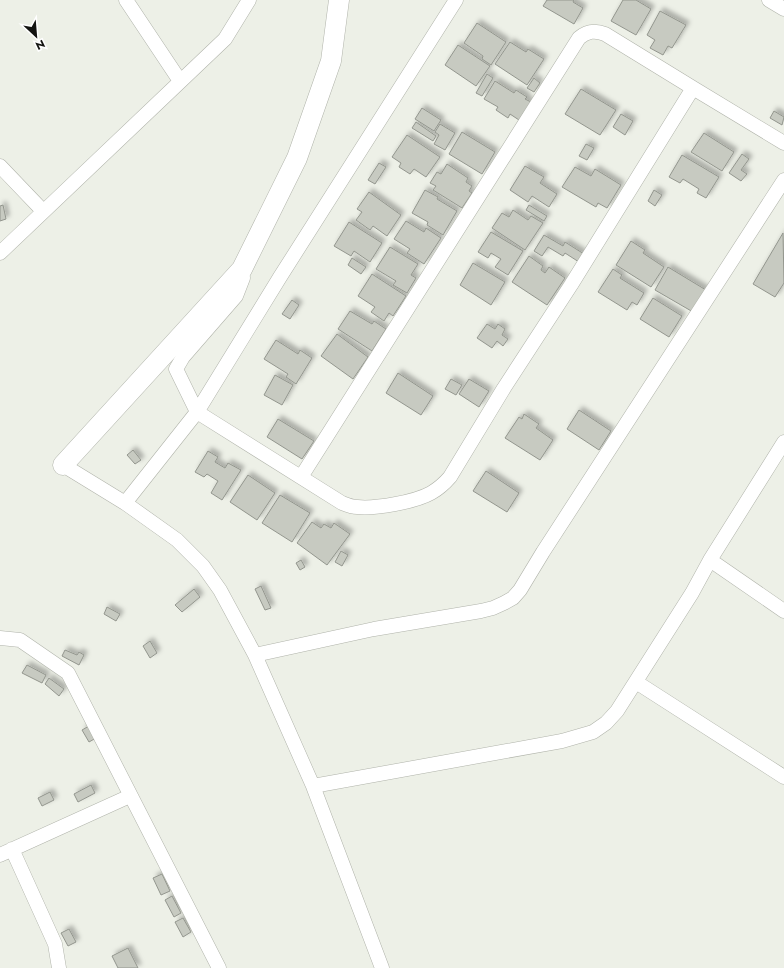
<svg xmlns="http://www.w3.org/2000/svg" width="784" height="968" font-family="Jost,sans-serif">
	<defs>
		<filter id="shadow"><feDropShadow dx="3.5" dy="-3.5" stdDeviation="2" flood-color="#0004"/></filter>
	</defs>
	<rect width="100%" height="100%" fill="#edf0e7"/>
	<path fill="#c7cac1" stroke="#93968e" filter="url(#shadow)" d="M 547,0 L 574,0 L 573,2 L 583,8 L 574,24 L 543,6 Z
		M 623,0 L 636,0 L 651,9 L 636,35 L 611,21 Z
		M 660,11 L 686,25 L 672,48 L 668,46 L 663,55 L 650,48 L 655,40 L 647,35 Z
		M 477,23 L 506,42 L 491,65 L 482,59 L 483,56 L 464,43 Z
		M 510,42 L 526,52 L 528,49 L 544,59 L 527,85 L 495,64 Z
		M 458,45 L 490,66 L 476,86 L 445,65 Z
		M 487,74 L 493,78 L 482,96 L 476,93 Z
		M 534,78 L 540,83 L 534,92 L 527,88 Z
		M 495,81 L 514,93 L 516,90 L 527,97 L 525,99 L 531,102 L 519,120 L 510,114 L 508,118 L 496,110 L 498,107 L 484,99 Z
		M 581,89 L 616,110 L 600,135 L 565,114 Z
		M 422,108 L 441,120 L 434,131 L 415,119 Z
		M 774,111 L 784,117 L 782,125 L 770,118 Z
		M 621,114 L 633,121 L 625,135 L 613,127 Z
		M 416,122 L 436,136 L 433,141 L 412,128 Z
		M 440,124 L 455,133 L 445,150 L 434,144 L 439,135 L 435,132 Z
		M 462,132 L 495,152 L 482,174 L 449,154 Z
		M 704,133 L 734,152 L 722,171 L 691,152 Z
		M 407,135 L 440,157 L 426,177 L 414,169 L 410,174 L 399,167 L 401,163 L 392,157 Z
		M 586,144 L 594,148 L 587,160 L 579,156 Z
		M 742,154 L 749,159 L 741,170 L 747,174 L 741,181 L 729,173 Z
		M 682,155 L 719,177 L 706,198 L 697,193 L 699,189 L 683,179 L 680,183 L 669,177 Z
		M 379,163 L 386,167 L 375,184 L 368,180 Z
		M 447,164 L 468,178 L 466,182 L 472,186 L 469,191 L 472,193 L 462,208 L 433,190 L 436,186 L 430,183 L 437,172 L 441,174 Z
		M 525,166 L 544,177 L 540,183 L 557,194 L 549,207 L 532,196 L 528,202 L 510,190 Z
		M 575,167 L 591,176 L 595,169 L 621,185 L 607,208 L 598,203 L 596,207 L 562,187 Z
		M 425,190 L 438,197 L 437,199 L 457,211 L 443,235 L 427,225 L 428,222 L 412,213 Z
		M 654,190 L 662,195 L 655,206 L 648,201 Z
		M 369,192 L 401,215 L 387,236 L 373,226 L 370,230 L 356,220 L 362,212 L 357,209 Z
		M 3,205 L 6,219 L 0,221 L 0,206 Z
		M 529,205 L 547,216 L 544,221 L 526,210 Z
		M 513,210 L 528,220 L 531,216 L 543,223 L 525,250 L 492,228 L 502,213 L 509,217 Z
		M 406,221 L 424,232 L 426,228 L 441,238 L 424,264 L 407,253 L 410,249 L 394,239 Z
		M 349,222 L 382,243 L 370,262 L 354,251 L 351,256 L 334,246 Z
		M 491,232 L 523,251 L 508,275 L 495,267 L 501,259 L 491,253 L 488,258 L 478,252 Z
		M 783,233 L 784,283 L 775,297 L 753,284 Z
		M 544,235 L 563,246 L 565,242 L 584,254 L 579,262 L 565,253 L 563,256 L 548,247 L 542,256 L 534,251 Z
		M 631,241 L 645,250 L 643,253 L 664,267 L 651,287 L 616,265 Z
		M 390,247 L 418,264 L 411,275 L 416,278 L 407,293 L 393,285 L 396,281 L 376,269 Z
		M 529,256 L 543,266 L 541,270 L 545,273 L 549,267 L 565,278 L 547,305 L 512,282 Z
		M 352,258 L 366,267 L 361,274 L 348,265 Z
		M 473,263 L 505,282 L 491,305 L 460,285 Z
		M 668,267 L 706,290 L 693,312 L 655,290 Z
		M 613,269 L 622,275 L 620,278 L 644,293 L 637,305 L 632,302 L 627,310 L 598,292 Z
		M 372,274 L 406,296 L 393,316 L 389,313 L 384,321 L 371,312 L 375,307 L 358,296 Z
		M 653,298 L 682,316 L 669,337 L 640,319 Z
		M 292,300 L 299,305 L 290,319 L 282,314 Z
		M 350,311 L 372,324 L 374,321 L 386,329 L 372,351 L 338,329 Z
		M 487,324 L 495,329 L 498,324 L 505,329 L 502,335 L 508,339 L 503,346 L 497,341 L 492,348 L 477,338 Z
		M 337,334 L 368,357 L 353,379 L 321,356 Z
		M 276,340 L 298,354 L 300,350 L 312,358 L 296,384 L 286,377 L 288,374 L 264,359 Z
		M 398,373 L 433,396 L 421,415 L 386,393 Z
		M 275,375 L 293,385 L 282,405 L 264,395 Z
		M 451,379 L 462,385 L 456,395 L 445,389 Z
		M 469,379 L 489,391 L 479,407 L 459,394 Z
		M 579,410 L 611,431 L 599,450 L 567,429 Z
		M 524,414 L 539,424 L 536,428 L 553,440 L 540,460 L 505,438 L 519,417 L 522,419 Z
		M 278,419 L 314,441 L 302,459 L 267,437 Z
		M 133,450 L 141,460 L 135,464 L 127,455 Z
		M 208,451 L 218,457 L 215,462 L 225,468 L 228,463 L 241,470 L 222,500 L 211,493 L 218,481 L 207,474 L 204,477 L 195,472 Z
		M 486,471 L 519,493 L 507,512 L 473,491 Z
		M 248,475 L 275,493 L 257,520 L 230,502 Z
		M 280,495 L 310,513 L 292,542 L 262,523 Z
		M 312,522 L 321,528 L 324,524 L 331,528 L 334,523 L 350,534 L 327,565 L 297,543 Z
		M 341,551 L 348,555 L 342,566 L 335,562 Z
		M 301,560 L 305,567 L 300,570 L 296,563 Z
		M 261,586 L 271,608 L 265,610 L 255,589 Z
		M 194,589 L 200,597 L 182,612 L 175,605 Z
		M 107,607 L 120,614 L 116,621 L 104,614 Z
		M 150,641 L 157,653 L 150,658 L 143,646 Z
		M 65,650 L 77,655 L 79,652 L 84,655 L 79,665 L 62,656 Z
		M 27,665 L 46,675 L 42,683 L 22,673 Z
		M 49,678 L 64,689 L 59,696 L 45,684 Z
		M 89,726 L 96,738 L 89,742 L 82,730 Z
		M 91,785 L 95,793 L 78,802 L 74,794 Z
		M 50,792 L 54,800 L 42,806 L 38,798 Z
		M 162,874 L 170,891 L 161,895 L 153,878 Z
		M 172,896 L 181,913 L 174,917 L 165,900 Z
		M 183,918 L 191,932 L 183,937 L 175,922 Z
		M 69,929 L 76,942 L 68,946 L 61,933 Z
		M 128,948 L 138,968 L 118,968 L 112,956 Z"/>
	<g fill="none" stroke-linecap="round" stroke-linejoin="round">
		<defs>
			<path id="street" d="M 126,0 L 180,81
				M 769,0 L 784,9
				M 0,166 L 43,211
				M 0,253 L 225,39 L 249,0
				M 242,269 L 243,278 L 236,296 L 183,357 L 176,369 L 197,412 L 342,503 C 347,505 352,507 357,507 C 375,509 415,502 431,493 C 438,489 444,484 450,477 L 504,388 L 571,285 L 693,88 L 784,143
				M 63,465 L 125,503 L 177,540 L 203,566 L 220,590 L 255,655 L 313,786 L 382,968
				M 301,477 L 579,38 C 587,31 595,30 605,34 L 693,88
				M 125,503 L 197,412 L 280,277 L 456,0
				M 710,560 L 784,611
				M 0,638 L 20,640 L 68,673 L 219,968
				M 255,655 L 374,629 L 481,611 L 493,608 L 504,603 L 513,598 L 520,590 L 543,552 L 784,180
				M 636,682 L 784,777
				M 313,786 L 562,741 L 593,732 L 606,723 L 617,711 L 692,593 L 710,560 L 784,442
				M 12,849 L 55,944 L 59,968
				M 0,855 L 130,796"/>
			<path id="secondary" d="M 63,465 L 242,269 L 297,158 L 331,61 L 339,0"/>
		</defs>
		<use href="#street" stroke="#b0b3aa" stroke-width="15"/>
		<use href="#secondary" stroke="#b0b3aa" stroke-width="21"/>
		<use href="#street" stroke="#fff" stroke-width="14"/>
		<use href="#secondary" stroke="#fff" stroke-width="20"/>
	</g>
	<g transform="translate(36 36) rotate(154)" stroke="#ffffff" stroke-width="3" paint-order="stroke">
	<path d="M0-3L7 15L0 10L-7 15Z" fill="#131411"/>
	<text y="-6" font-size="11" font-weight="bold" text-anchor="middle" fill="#131411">N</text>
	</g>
</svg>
